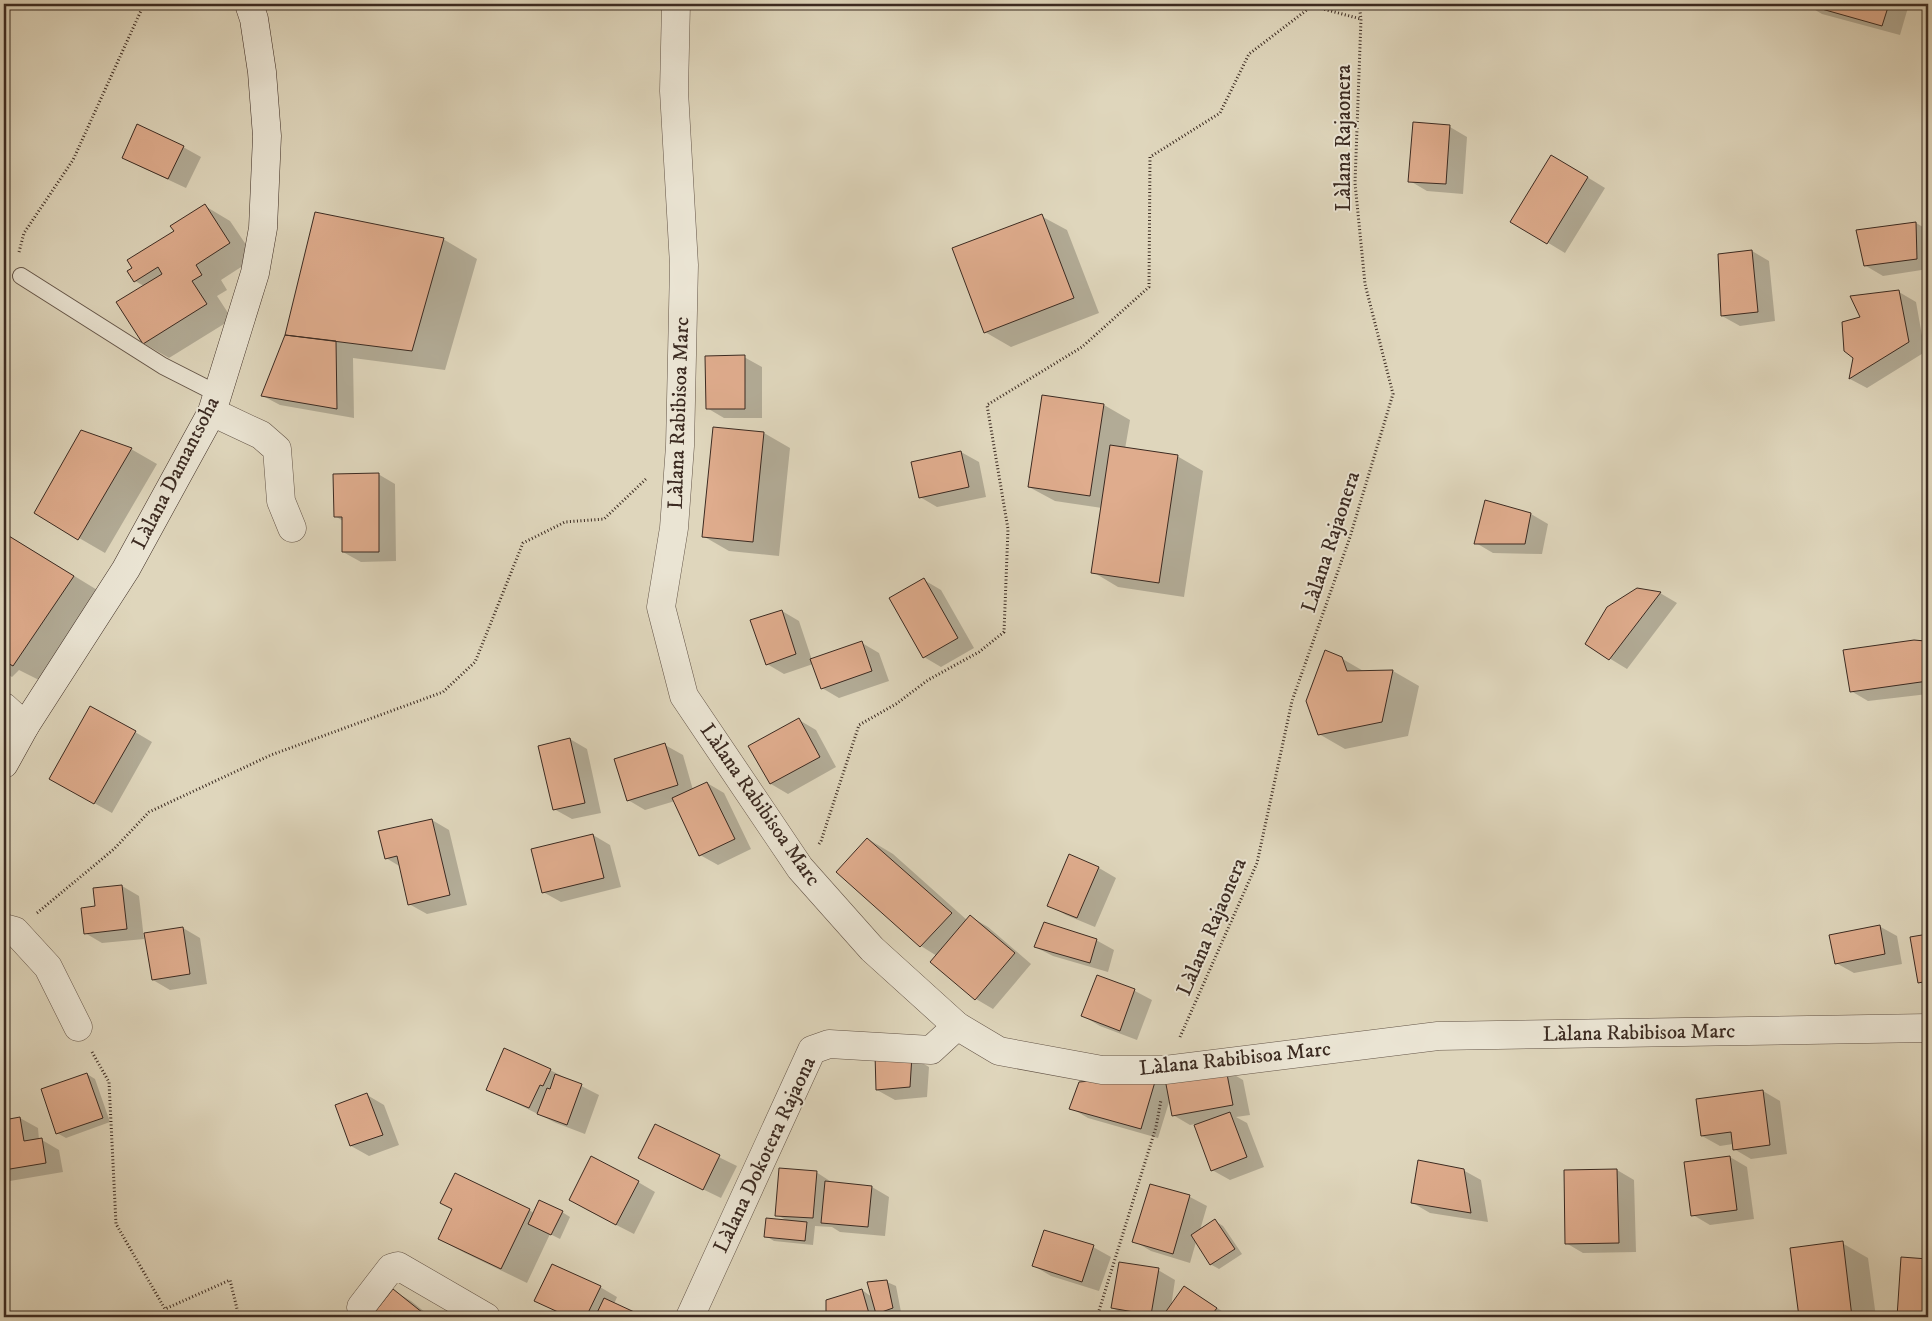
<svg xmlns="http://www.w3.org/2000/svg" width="1932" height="1321" font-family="'IM FELL DW Pica',serif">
	<rect width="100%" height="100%" fill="#dfd6bc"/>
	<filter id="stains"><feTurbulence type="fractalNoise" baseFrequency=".004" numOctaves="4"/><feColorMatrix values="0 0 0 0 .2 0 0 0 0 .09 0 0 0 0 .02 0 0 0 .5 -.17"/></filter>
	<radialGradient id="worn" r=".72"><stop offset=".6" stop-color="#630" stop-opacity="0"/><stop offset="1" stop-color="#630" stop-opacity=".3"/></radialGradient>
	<path fill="#0003" d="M 1805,4 L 1909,4 L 1900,35 L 1822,14 Z
		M 1414,124 L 1450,127 L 1467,137 L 1463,194 L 1427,191 L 1410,181 Z
		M 183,147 L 201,157 L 186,188 L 141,167 L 123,158 Z
		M 1569,166 L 1605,188 L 1565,253 L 1512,221 Z
		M 205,206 L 230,221 L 255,258 L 221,280 L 227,290 L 217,296 L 232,319 L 169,358 L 143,343 L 144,286 L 135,281 L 129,271 Z
		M 1041,216 L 1067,230 L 1099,313 L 1011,347 L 985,332 Z
		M 1916,223 L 1928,230 L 1928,269 L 1883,276 L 1866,266 Z
		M 443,239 L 477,259 L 445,370 L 353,358 L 354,418 L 280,405 L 263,396 Z
		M 1752,251 L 1769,261 L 1775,321 L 1740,326 L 1722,316 Z
		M 1899,292 L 1916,302 L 1925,352 L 1867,388 L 1850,379 L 1862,318 Z
		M 744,357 L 762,367 L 762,418 L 724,418 L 707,408 Z
		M 1104,405 L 1130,420 L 1125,449 L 1177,456 L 1203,471 L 1184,597 L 1118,587 L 1093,572 L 1102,508 L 1055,501 L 1029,487 Z
		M 714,429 L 764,433 L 790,448 L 779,556 L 729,551 L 703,536 Z
		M 131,449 L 157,464 L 105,553 L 36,513 Z
		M 961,452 L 979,462 L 986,497 L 937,507 L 920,497 Z
		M 378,474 L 395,484 L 396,561 L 361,562 L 343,552 L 343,521 L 335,516 Z
		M 1531,514 L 1548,524 L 1542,554 L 1493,553 L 1476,543 Z
		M 4,533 L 107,596 L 47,684 L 19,670 L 12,677 L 4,672 Z
		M 924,580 L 941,590 L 974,648 L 941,667 L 924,657 Z
		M 1637,589 L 1660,593 L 1677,603 L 1627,669 L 1586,644 Z
		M 782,611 L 799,621 L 812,660 L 862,643 L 879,653 L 889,681 L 839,698 L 822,688 L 813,664 L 784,674 L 767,664 Z
		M 1925,642 L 1928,644 L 1928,694 L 1868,701 L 1851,691 Z
		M 1341,658 L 1365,672 L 1393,671 L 1419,686 L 1408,736 L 1345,749 L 1319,734 Z
		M 799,720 L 816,730 L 836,767 L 788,794 L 771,784 Z
		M 135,732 L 152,742 L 112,813 L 51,779 Z
		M 570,739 L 587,749 L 601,813 L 572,819 L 554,809 Z
		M 665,745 L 683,755 L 693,790 L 707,783 L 724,793 L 751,849 L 718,865 L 700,855 L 675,801 L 645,810 L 628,800 Z
		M 432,820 L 449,830 L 467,905 L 427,914 L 409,904 L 401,867 L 386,858 Z
		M 593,835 L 610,845 L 621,887 L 561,902 L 543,892 Z
		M 868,839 L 893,854 L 968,921 L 971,917 L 988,927 L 1031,964 L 993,1009 L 976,999 L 937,956 L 921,946 L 838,872 Z
		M 1099,868 L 1116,878 L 1095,927 L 1066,915 L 1049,905 Z
		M 122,886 L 139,896 L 144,939 L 102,943 L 85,933 L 96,907 Z
		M 1879,926 L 1897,936 L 1902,964 L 1854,973 L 1836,963 Z
		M 183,928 L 200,938 L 207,984 L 170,990 L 153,980 Z
		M 1928,936 L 1928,987 L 1919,982 L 1912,938 Z
		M 1096,940 L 1114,950 L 1108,972 L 1053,956 L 1035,947 Z
		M 1098,976 L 1135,991 L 1152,1000 L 1137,1040 L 1100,1026 L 1083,1016 Z
		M 912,1057 L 929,1067 L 927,1097 L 895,1100 L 877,1090 Z
		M 550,1070 L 599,1095 L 585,1134 L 556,1123 L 487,1089 Z
		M 1226,1070 L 1243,1080 L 1250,1115 L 1236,1117 L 1247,1123 L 1264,1167 L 1230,1180 L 1212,1170 L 1195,1124 L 1190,1125 L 1173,1115 L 1170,1099 L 1158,1138 L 1088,1118 L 1071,1108 L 1080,1083 Z
		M 87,1074 L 95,1079 L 110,1122 L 66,1138 L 57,1133 Z
		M 1763,1091 L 1780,1101 L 1787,1154 L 1751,1159 L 1734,1149 L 1733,1144 L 1720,1146 L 1702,1136 Z
		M 367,1095 L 384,1105 L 399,1145 L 369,1156 L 351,1146 Z
		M 20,1118 L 38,1128 L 39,1140 L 42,1140 L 59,1150 L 63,1172 L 4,1182 L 4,1121 Z
		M 655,1126 L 737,1166 L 721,1198 L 657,1167 Z
		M 1730,1157 L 1747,1167 L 1754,1219 L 1710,1225 L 1693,1215 Z
		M 1463,1170 L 1481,1180 L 1488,1222 L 1430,1213 L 1413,1203 Z
		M 1617,1170 L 1634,1180 L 1636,1252 L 1583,1253 L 1566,1243 Z
		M 816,1172 L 833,1183 L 872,1187 L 889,1197 L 885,1236 L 840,1232 L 832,1227 L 815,1226 L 813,1245 L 774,1241 L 766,1236 L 788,1221 L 777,1215 Z
		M 638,1182 L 655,1192 L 634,1234 L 587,1210 Z
		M 1151,1185 L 1190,1197 L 1207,1206 L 1200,1230 L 1215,1221 L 1223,1226 L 1242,1254 L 1219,1269 L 1210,1264 L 1196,1242 L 1190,1263 L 1151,1251 L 1134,1241 Z
		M 529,1210 L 534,1213 L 562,1212 L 570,1217 L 560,1239 L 550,1234 L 527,1283 L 465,1253 L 439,1239 Z
		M 1842,1243 L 1868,1258 L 1876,1317 L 1800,1317 L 1791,1249 Z
		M 1093,1247 L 1111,1257 L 1099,1291 L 1051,1276 L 1034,1266 Z
		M 1902,1258 L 1928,1260 L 1928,1317 L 1898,1317 Z
		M 1158,1270 L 1175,1280 L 1171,1307 L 1185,1287 L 1231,1317 L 1129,1317 L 1113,1308 Z
		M 887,1282 L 896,1286 L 901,1312 L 888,1317 L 827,1317 L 828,1301 L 862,1290 L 872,1297 Z
		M 600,1287 L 617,1297 L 614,1304 L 643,1317 L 567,1317 L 536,1301 Z
		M 394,1291 L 411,1301 L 431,1317 L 373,1317 Z"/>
	<path fill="#dfac8d" stroke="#3b2a21" d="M 1804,4 L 1889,4 L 1882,26 Z
		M 1413,122 L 1450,125 L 1446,184 L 1408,182 Z
		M 137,124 L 184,146 L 168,179 L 122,158 Z
		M 1551,155 L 1588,177 L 1547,244 L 1510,222 Z
		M 205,204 L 230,243 L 196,265 L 202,275 L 192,281 L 207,304 L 143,344 L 116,302 L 162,274 L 158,267 L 134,282 L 127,271 L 132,268 L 127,260 L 174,231 L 170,226 Z
		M 315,212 L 444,238 L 412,351 L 285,335 Z
		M 1042,214 L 1074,298 L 984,333 L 952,248 Z
		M 1916,222 L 1917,259 L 1864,266 L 1856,230 Z
		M 1752,250 L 1758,312 L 1721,316 L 1718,254 Z
		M 1899,290 L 1909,342 L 1849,379 L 1853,358 L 1844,351 L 1842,322 L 1860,317 L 1850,296 Z
		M 285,335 L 336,341 L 337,409 L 261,396 Z
		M 745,355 L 745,409 L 706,409 L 705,356 Z
		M 1042,395 L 1104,404 L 1090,496 L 1028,487 Z
		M 713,427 L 764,432 L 753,542 L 702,537 Z
		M 81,430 L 132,448 L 78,540 L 34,513 Z
		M 1110,445 L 1178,455 L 1159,583 L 1091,573 Z
		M 961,451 L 969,487 L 919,498 L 911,462 Z
		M 379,473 L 379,552 L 342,552 L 342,517 L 334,517 L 333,474 Z
		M 1485,500 L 1531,513 L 1525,544 L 1474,544 Z
		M 4,533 L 74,576 L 13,666 L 4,661 Z
		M 924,578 L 958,638 L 923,658 L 889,598 Z
		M 1637,588 L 1661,592 L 1609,660 L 1585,644 L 1607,607 Z
		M 782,610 L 796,654 L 766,665 L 750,620 Z
		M 1914,640 L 1925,641 L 1928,651 L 1928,681 L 1850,692 L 1843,650 Z
		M 862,641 L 872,671 L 821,689 L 810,659 Z
		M 1325,650 L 1342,657 L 1347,671 L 1393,670 L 1382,722 L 1318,735 L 1306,701 Z
		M 90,706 L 136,731 L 94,804 L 49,779 Z
		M 799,718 L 820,757 L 770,784 L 748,746 Z
		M 570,738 L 585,803 L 553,810 L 538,746 Z
		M 665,743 L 678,785 L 627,801 L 614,759 Z
		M 707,782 L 735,839 L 699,856 L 672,798 Z
		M 432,819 L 450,895 L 408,905 L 397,856 L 385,859 L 378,831 Z
		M 593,834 L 604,878 L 542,893 L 531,849 Z
		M 867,838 L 952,913 L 920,947 L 836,872 Z
		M 1069,854 L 1099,867 L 1077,918 L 1047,906 Z
		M 122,885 L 127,929 L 84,934 L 81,908 L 95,906 L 93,888 Z
		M 970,915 L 1015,953 L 975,1000 L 930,962 Z
		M 1044,922 L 1097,939 L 1090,963 L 1034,947 Z
		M 1880,925 L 1885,954 L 1835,964 L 1829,935 Z
		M 183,927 L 190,974 L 152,980 L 144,933 Z
		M 1928,934 L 1928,981 L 1918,983 L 1910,937 Z
		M 1097,975 L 1135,989 L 1120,1031 L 1081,1016 Z
		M 504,1048 L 551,1069 L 543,1086 L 540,1085 L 529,1108 L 486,1090 Z
		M 875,1054 L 912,1055 L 910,1087 L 876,1090 Z
		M 1226,1069 L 1233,1105 L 1172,1116 L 1165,1079 Z
		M 87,1073 L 103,1118 L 56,1134 L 41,1089 Z
		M 555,1074 L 582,1084 L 567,1125 L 537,1114 L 547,1088 L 550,1089 Z
		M 1157,1075 L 1141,1129 L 1069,1109 L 1079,1082 Z
		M 1763,1090 L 1770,1145 L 1733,1150 L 1731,1132 L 1701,1136 L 1696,1099 Z
		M 367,1093 L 383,1135 L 350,1146 L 335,1105 Z
		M 1230,1112 L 1247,1157 L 1211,1171 L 1194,1125 Z
		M 20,1117 L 24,1141 L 42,1138 L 46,1163 L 4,1170 L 4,1120 Z
		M 655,1124 L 720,1155 L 703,1190 L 638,1158 Z
		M 591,1156 L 639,1181 L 616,1225 L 569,1200 Z
		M 1730,1156 L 1737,1210 L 1691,1216 L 1684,1162 Z
		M 1418,1160 L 1464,1169 L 1471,1213 L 1411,1203 Z
		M 779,1168 L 817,1171 L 813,1218 L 775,1216 Z
		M 1617,1169 L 1619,1243 L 1565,1244 L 1564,1170 Z
		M 455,1173 L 530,1209 L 501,1269 L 438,1239 L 452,1209 L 440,1203 Z
		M 825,1181 L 872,1186 L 868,1227 L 821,1223 Z
		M 1150,1184 L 1190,1195 L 1173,1254 L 1132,1242 Z
		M 539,1200 L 563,1211 L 551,1235 L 528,1224 Z
		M 766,1218 L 807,1222 L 805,1241 L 764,1237 Z
		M 1215,1219 L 1235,1249 L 1210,1265 L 1191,1235 Z
		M 1044,1230 L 1094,1245 L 1082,1282 L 1032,1266 Z
		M 1843,1241 L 1852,1317 L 1799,1317 L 1790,1248 Z
		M 1901,1257 L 1928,1259 L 1928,1317 L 1897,1317 Z
		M 1119,1262 L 1159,1268 L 1151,1315 L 1111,1308 Z
		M 552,1264 L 601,1286 L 586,1317 L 569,1317 L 534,1301 Z
		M 887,1280 L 893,1308 L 876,1314 L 867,1282 Z
		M 1184,1286 L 1217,1308 L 1210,1317 L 1162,1317 Z
		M 393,1289 L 428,1317 L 371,1317 Z
		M 862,1289 L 870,1317 L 826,1317 L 826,1300 Z
		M 604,1298 L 645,1317 L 595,1317 Z"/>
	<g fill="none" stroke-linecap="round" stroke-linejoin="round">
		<defs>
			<path id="service" d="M 21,276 L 163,366 L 218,394"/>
			<path id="minor" d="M 212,412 L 261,435 L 277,449 L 281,501 L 292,528
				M 4,707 L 25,726
				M 4,928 L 15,931 L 48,967 L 78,1027
				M 361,1307 L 391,1268 L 398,1266 L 486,1317
				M 690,1317 L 812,1050 L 829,1044 L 931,1050 L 957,1026"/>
			<path id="tertiary" d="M 676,4 L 674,91 L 684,265 L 680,446 L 674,528 L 661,607 L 684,696 L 800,868 L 872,949 L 957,1026 L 999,1051 L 1102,1070 L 1165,1070 L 1438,1036 L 1928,1028"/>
			<path id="secondary" d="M 4,764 L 25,726 L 126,569 L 212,412 L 255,273 L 263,228 L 267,136 L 262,72 L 254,19 L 249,4"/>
		</defs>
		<use href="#service" stroke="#645548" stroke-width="18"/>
		<use href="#minor" stroke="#645548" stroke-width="29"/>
		<use href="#tertiary" stroke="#645548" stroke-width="29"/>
		<use href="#secondary" stroke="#3b2a21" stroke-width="29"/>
		<path stroke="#3b2a21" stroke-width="3" stroke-dasharray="1 2.5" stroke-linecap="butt" d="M 19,252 L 24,233 L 73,160 L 144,4
			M 819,844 L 821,841 L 859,725 L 896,704 L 928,680 L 979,652 L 1004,632 L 1008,529 L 987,405 L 1082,347 L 1149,287 L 1150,157 L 1220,113 L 1249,54 L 1312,6 L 1361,19
			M 37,913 L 114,849 L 149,812 L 271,755 L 443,692 L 475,662 L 523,543 L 565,522 L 604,519 L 647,478
			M 1180,1037 L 1257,863 L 1292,701 L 1350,537 L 1393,394 L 1365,284 L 1355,183 L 1361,19 L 1359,4
			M 92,1052 L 109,1082 L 116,1224 L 165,1309 L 230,1280 L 239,1317
			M 1097,1317 L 1156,1127 L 1161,1100"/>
		<use href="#service" stroke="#eae4d3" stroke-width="16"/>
		<use href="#minor" stroke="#eae4d3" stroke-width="28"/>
		<use href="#tertiary" stroke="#eae4d3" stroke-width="28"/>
		<use href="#secondary" stroke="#eae4d3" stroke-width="28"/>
	</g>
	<g text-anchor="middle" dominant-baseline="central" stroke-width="4" stroke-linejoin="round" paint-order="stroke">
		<g font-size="21" fill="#3b2a21" stroke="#eae4d3">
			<text transform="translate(1344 138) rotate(-90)">Làlana Rajaonera</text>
			<text transform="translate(679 413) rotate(-88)">Làlana Rabibisoa Marc</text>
			<text transform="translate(176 473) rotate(-63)">Làlana Damantsoha</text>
			<text transform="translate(1331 542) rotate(-72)">Làlana Rajaonera</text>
			<text transform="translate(760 805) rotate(55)">Làlana Rabibisoa Marc</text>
			<text transform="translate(1212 927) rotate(-67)">Làlana Rajaonera</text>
			<text transform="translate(1639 1033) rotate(-1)">Làlana Rabibisoa Marc</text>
			<text transform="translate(1235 1059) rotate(-6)">Làlana Rabibisoa Marc</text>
			<text transform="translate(765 1155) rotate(-65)">Làlana Dokotera Rajaona</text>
		</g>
	</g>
	<rect width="1932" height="1321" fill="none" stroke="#dfd6bc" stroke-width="20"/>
	<rect x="5" y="5" width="1922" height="1311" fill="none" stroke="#3b2a21" stroke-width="2.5"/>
	<rect x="10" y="10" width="1912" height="1301" fill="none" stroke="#3b2a21"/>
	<rect width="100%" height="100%" filter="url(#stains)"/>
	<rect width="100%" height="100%" fill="url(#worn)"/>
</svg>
